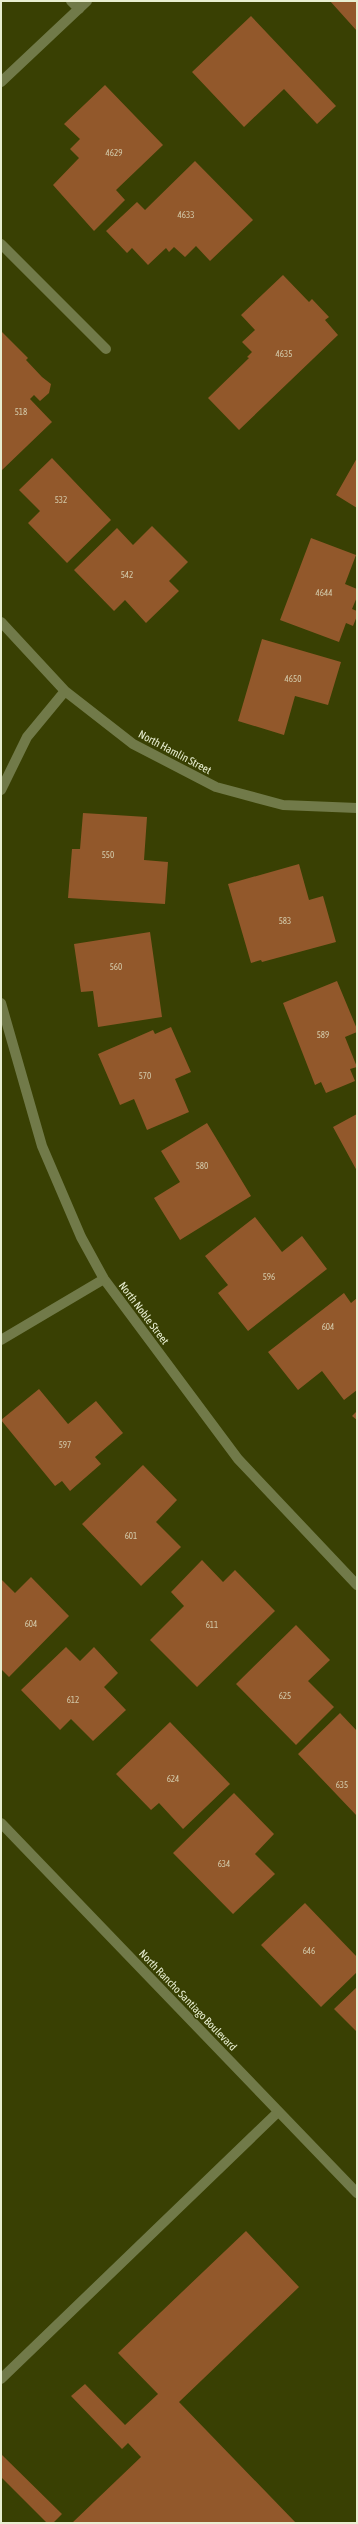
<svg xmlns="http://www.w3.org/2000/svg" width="358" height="2524" font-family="'Asap Condensed',sans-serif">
	<rect width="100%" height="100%" fill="#394003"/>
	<path fill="#92582b" d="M 330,1 L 357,1 L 357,31 Z
		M 251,16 L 336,106 L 317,124 L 284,89 L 244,127 L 192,72 Z
		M 105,85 L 163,145 L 116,190 L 125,200 L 94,231 L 53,185 L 79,158 L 70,149 L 80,139 L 64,124 Z
		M 195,161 L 253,220 L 210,261 L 196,246 L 185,257 L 174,247 L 169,252 L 166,248 L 148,265 L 132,248 L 127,253 L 106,231 L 137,202 L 145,210 Z
		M 283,275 L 309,302 L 312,299 L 329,317 L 325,320 L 338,335 L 239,430 L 208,398 L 249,358 L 247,357 L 252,352 L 242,342 L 255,330 L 241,315 Z
		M 1,331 L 28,358 L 26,360 L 42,377 L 51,384 L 49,393 L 40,401 L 34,395 L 30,399 L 52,422 L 1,471 Z
		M 52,458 L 111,520 L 67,563 L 28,523 L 40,511 L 19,490 Z
		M 357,458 L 357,508 L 336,495 Z
		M 152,526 L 188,562 L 169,581 L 179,591 L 146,623 L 125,600 L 114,611 L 74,570 L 117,528 L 133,545 Z
		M 311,538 L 356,555 L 345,584 L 357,589 L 357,597 L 352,609 L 357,611 L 357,616 L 353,626 L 346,623 L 339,642 L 280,620 Z
		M 262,639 L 341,662 L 328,705 L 295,696 L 284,735 L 238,721 Z
		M 83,813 L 147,817 L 144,860 L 168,862 L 165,904 L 68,898 L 72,849 L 80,849 Z
		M 299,864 L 309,900 L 323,896 L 336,942 L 262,962 L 261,960 L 251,963 L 228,884 Z
		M 150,932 L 162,1017 L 98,1027 L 93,991 L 81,992 L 74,944 Z
		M 337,981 L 357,1029 L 357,1032 L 345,1037 L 357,1067 L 350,1069 L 355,1081 L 326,1093 L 321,1082 L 315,1085 L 283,1003 Z
		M 171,1027 L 191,1072 L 175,1079 L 189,1112 L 147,1130 L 134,1099 L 120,1105 L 98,1054 L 153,1030 L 155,1034 Z
		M 357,1114 L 357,1171 L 333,1127 Z
		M 207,1123 L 251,1196 L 180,1240 L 154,1198 L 180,1182 L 161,1151 Z
		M 255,1217 L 282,1252 L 302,1236 L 327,1269 L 248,1331 L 218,1293 L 228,1285 L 205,1256 Z
		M 344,1293 L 351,1303 L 357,1298 L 357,1390 L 344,1400 L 322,1371 L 298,1390 L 268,1352 Z
		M 39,1389 L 68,1424 L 96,1401 L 123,1433 L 95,1457 L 101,1464 L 70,1491 L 62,1481 L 55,1486 L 1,1420 Z
		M 357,1411 L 357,1420 L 352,1416 Z
		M 143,1465 L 177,1500 L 156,1522 L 181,1547 L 141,1586 L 82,1524 Z
		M 202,1560 L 223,1582 L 235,1570 L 275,1611 L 197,1687 L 150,1640 L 184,1606 L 171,1592 Z
		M 31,1577 L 69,1616 L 9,1677 L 1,1669 L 1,1579 L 15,1593 Z
		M 296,1625 L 330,1660 L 308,1681 L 334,1707 L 296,1745 L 236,1684 Z
		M 66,1647 L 80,1661 L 94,1647 L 118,1673 L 104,1687 L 126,1710 L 93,1741 L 71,1719 L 60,1730 L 21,1690 Z
		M 340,1713 L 357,1731 L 357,1816 L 298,1754 Z
		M 170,1722 L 230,1784 L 183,1829 L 159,1803 L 151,1810 L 116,1774 Z
		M 234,1793 L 274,1834 L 255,1854 L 275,1874 L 233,1914 L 173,1853 Z
		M 305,1903 L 357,1957 L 357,1972 L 321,2007 L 261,1945 Z
		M 357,1987 L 357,2032 L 334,2009 Z
		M 246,2231 L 299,2287 L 179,2402 L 296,2523 L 72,2523 L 141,2457 L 128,2443 L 122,2449 L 71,2396 L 85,2384 L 125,2425 L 158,2394 L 118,2353 Z
		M 1,2454 L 62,2514 L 53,2523 L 47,2523 L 1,2477 Z"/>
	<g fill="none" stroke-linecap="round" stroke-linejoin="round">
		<path stroke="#717a49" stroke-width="10" d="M 71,1 L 79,9
			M 1,2379 L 278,2112"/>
		<path stroke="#717a49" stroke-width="10" d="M 1,244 L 106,349
			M 1,622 L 65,691 L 133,744 L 216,787 L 283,805 L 357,808
			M 1,790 L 27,737 L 65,691
			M 1,1003 L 42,1146 L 81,1237 L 104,1279 L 238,1459 L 357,1585
			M 1,1340 L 104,1279"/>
		<path stroke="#717a49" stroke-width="10" d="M 1,82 L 87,1
			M 1,1823 L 357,2193"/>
	</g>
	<g text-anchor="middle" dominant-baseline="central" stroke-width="3" stroke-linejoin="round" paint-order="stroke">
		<g font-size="9" fill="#d2c8a8">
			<text x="114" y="153">4629</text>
			<text x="186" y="215">4633</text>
			<text x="284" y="354">4635</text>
			<text x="21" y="412">518</text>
			<text x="61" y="500">532</text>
			<text x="127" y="575">542</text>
			<text x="324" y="593">4644</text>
			<text x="293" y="679">4650</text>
			<text x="108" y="855">550</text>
			<text x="285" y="921">583</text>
			<text x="116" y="967">560</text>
			<text x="323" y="1035">589</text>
			<text x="145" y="1076">570</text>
			<text x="202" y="1166">580</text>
			<text x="269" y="1277">596</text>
			<text x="328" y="1327">604</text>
			<text x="65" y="1445">597</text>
			<text x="131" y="1536">601</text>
			<text x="31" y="1624">604</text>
			<text x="212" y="1625">611</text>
			<text x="285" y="1696">625</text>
			<text x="73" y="1700">612</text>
			<text x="173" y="1779">624</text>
			<text x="342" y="1785">635</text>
			<text x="224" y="1864">634</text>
			<text x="309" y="1951">646</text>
		</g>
		<g font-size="11" fill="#e8eed1" stroke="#394003">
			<text transform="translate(175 752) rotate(28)">North Hamlin Street</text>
			<text transform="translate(144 1313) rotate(53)">North Noble Street</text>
			<text transform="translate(188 2000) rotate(46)">North Rancho Santiago Boulevard</text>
		</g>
	</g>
	<rect width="358" height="2524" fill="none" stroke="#e8eed1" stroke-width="4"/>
</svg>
